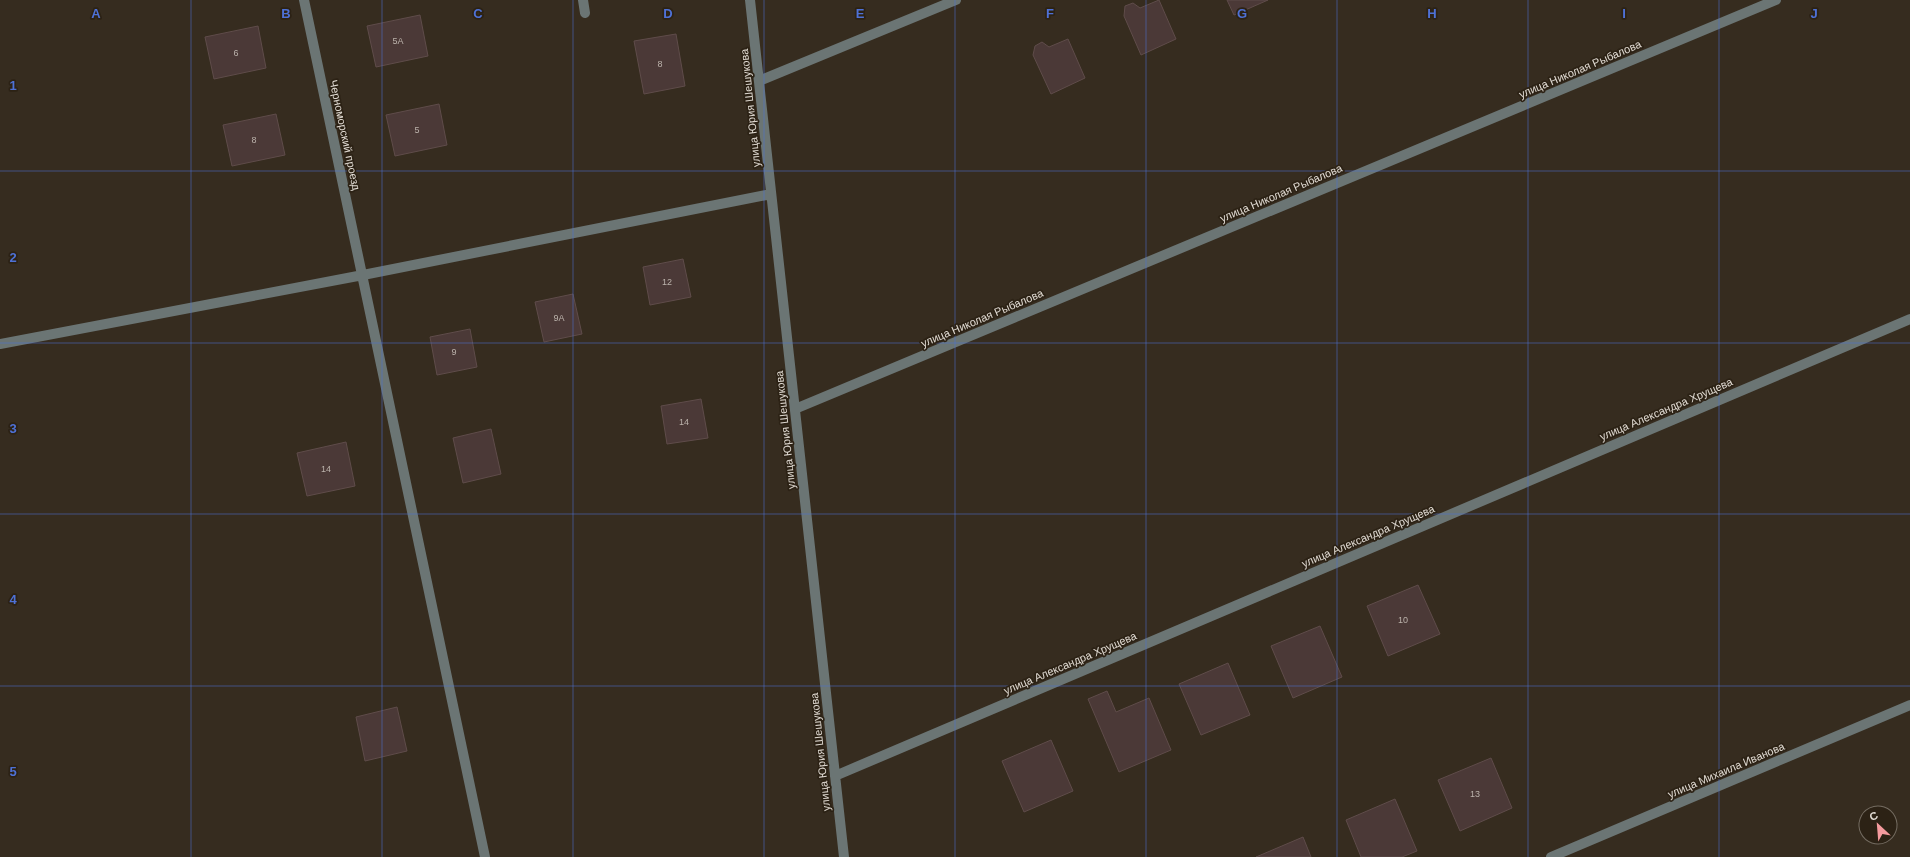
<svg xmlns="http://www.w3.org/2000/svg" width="1910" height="857" font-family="Helvetica,sans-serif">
	<rect width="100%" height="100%" fill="#362c1f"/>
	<path fill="#4b3937" stroke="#5f4c4a" d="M 1159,0 L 1176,39 L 1141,55 L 1124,16 L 1125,6 L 1133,3 L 1140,8 Z
		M 1227,0 L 1268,0 L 1234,15 Z
		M 420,15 L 428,56 L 376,67 L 367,26 Z
		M 258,26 L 266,68 L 214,79 L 205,37 Z
		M 676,34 L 685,86 L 644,94 L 634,41 Z
		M 1068,39 L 1085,78 L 1051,94 L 1033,55 L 1035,46 L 1042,42 L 1049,47 Z
		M 439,104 L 447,145 L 395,156 L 386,115 Z
		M 276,114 L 285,155 L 232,166 L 223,125 Z
		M 683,259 L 691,297 L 650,305 L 643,267 Z
		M 573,294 L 582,334 L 544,342 L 535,302 Z
		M 470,329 L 477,367 L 437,375 L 430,337 Z
		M 701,399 L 708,438 L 667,444 L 661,406 Z
		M 491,429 L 501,474 L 463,483 L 453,438 Z
		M 346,442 L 355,486 L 307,496 L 297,453 Z
		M 1418,585 L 1440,634 L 1388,656 L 1367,606 Z
		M 1320,626 L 1342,677 L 1293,698 L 1271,646 Z
		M 1228,663 L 1250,715 L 1201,735 L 1179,684 Z
		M 1107,691 L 1116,712 L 1149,698 L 1171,750 L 1119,772 L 1088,699 Z
		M 397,707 L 407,751 L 365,761 L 356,717 Z
		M 1051,740 L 1073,791 L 1024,812 L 1002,761 Z
		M 1491,758 L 1512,808 L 1460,831 L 1438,780 Z
		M 1395,799 L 1417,851 L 1402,857 L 1361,857 L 1346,820 Z
		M 1303,837 L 1311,857 L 1256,857 Z"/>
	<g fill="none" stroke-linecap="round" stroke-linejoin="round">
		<path stroke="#6b7574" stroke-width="10" d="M 304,0 L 485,857
			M 583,0 L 585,13
			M 750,0 L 844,857
			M 759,81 L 956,0
			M 0,344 L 363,275 L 771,194
			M 795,409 L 1776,0
			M 835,776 L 1910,319
			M 1551,857 L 1910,705"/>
	</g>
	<path fill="none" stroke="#4e71d6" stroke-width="1" stroke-opacity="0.55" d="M 191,0 L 191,857M 382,0 L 382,857M 573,0 L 573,857M 764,0 L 764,857M 955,0 L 955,857M 1146,0 L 1146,857M 1337,0 L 1337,857M 1528,0 L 1528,857M 1719,0 L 1719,857M 0,171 L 1910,171M 0,343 L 1910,343M 0,514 L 1910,514M 0,686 L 1910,686"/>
	<g text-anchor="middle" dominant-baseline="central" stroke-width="3.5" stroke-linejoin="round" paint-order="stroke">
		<g font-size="9" fill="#bbb2ab">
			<text x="398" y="41">5А</text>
			<text x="236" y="53">6</text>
			<text x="660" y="64">8</text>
			<text x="417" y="130">5</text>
			<text x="254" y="140">8</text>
			<text x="667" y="282">12</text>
			<text x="559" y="318">9А</text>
			<text x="454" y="352">9</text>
			<text x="684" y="422">14</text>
			<text x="326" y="469">14</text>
			<text x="1403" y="620">10</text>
			<text x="1475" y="794">13</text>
		</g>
		<g font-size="11" fill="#e0dad2" stroke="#2c2215">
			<text transform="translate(1580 69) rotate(-23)">улица Николая Рыбалова</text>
			<text transform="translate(750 108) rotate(-96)">улица Юрия Шешукова</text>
			<text transform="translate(345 135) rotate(78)">Черноморский проезд</text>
			<text transform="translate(1281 193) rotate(-23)">улица Николая Рыбалова</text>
			<text transform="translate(982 318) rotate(-23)">улица Николая Рыбалова</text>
			<text transform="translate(1666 409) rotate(-23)">улица Александра Хрущева</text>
			<text transform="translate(785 430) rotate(-96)">улица Юрия Шешукова</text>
			<text transform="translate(1368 536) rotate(-23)">улица Александра Хрущева</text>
			<text transform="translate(1070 663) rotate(-23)">улица Александра Хрущева</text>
			<text transform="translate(820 752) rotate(-96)">улица Юрия Шешукова</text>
			<text transform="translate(1726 770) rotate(-23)">улица Михаила Иванова</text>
		</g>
	</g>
	<g font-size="13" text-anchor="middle" font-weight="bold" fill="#4e71d6" stroke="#2c2215" stroke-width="3.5" stroke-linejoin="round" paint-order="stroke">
		<text x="96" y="18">A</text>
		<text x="286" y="18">B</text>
		<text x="478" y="18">C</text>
		<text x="668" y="18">D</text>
		<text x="860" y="18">E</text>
		<text x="1050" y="18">F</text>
		<text x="1242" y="18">G</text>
		<text x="1432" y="18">H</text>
		<text x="1624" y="18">I</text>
		<text x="1814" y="18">J</text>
		<text x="13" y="90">1</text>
		<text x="13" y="262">2</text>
		<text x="13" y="433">3</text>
		<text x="13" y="604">4</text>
		<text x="13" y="776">5</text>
	</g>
	<g transform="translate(1878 825) rotate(334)"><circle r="19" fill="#2c2215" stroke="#746c61"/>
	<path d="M0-3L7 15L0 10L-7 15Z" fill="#f59b9e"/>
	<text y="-6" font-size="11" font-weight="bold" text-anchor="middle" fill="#e0dad2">С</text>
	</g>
</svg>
